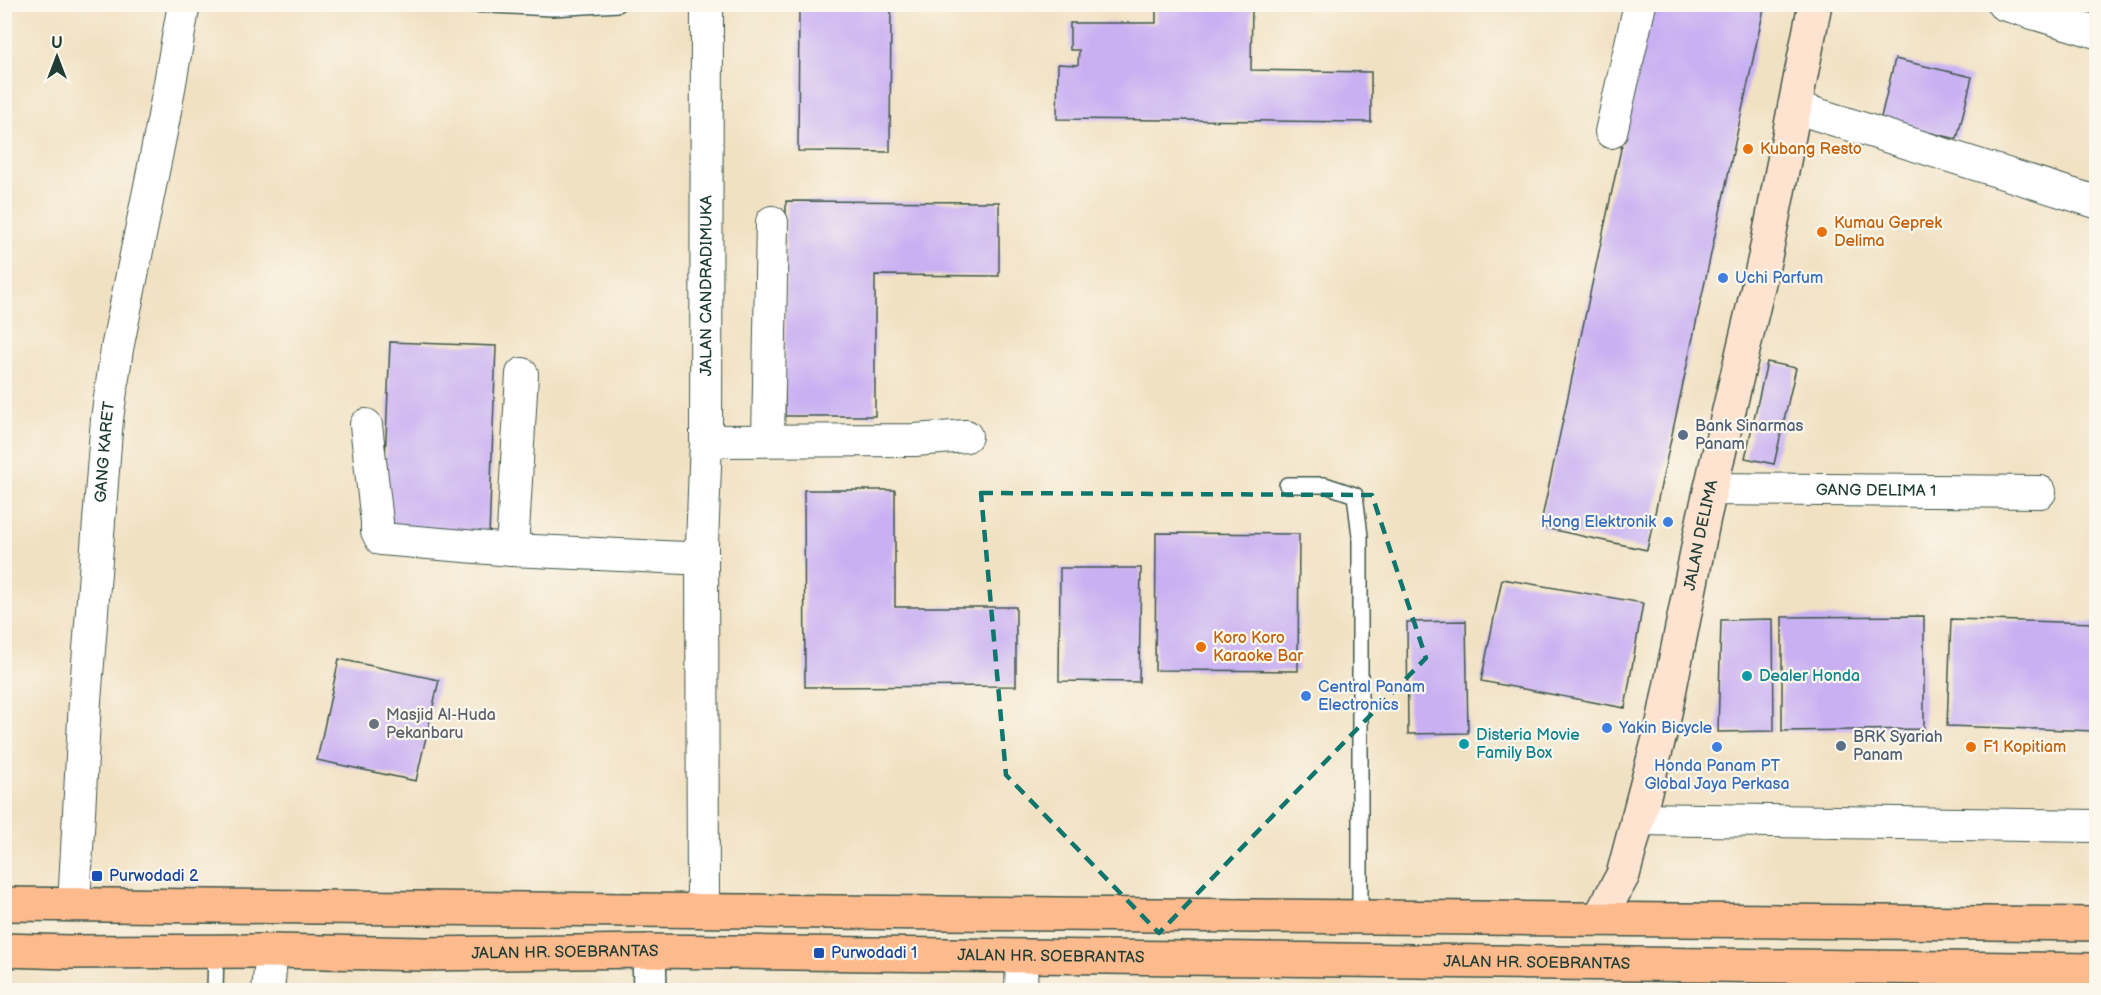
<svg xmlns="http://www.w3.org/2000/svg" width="2101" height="995" font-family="'Balsamiq Sans',sans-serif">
	<rect width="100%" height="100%" fill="#fbf7ec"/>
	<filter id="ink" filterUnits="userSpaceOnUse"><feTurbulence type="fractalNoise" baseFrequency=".0167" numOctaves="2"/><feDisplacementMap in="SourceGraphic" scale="12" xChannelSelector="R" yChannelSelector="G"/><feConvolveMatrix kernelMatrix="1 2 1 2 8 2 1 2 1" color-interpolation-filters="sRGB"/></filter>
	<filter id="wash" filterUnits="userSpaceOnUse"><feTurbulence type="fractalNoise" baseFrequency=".008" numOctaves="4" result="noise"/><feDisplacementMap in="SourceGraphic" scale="24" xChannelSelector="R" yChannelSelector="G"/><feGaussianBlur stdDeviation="1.35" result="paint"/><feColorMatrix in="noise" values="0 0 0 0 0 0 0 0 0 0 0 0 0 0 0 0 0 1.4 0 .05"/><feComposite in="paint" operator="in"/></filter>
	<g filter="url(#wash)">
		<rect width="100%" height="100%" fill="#f1e1c3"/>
		<g id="blocks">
			<path fill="#c8b0f2" d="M 799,4 L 891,4 L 890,152 L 798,151 Z
				M 1156,4 L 1252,4 L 1251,70 L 1371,72 L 1371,122 L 1057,119 L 1058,64 L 1078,65 L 1079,50 L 1070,50 L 1070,23 L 1156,23 Z
				M 1652,4 L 1765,4 L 1647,550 L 1540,527 Z
				M 1895,59 L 1972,77 L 1957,139 L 1880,121 Z
				M 786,201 L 999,202 L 999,276 L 875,275 L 875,416 L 785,416 Z
				M 390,342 L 496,346 L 489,537 L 382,533 Z
				M 1767,362 L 1796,368 L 1774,464 L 1745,458 Z
				M 804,490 L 895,490 L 895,607 L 1016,607 L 1016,686 L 805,687 Z
				M 1156,533 L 1299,534 L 1298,671 L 1155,670 Z
				M 1060,568 L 1141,568 L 1139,682 L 1059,681 Z
				M 1502,579 L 1643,603 L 1625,708 L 1481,681 Z
				M 1924,616 L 1924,729 L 1782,731 L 1782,617 Z
				M 1773,619 L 1774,731 L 1718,732 L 1721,620 Z
				M 1951,619 L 2096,623 L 2096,731 L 1947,726 Z
				M 1466,621 L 1468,733 L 1408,734 L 1407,622 Z
				M 339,659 L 439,680 L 416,781 L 317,760 Z"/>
		</g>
	</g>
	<g filter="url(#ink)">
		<use href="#blocks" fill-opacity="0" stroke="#3e5649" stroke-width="1.5"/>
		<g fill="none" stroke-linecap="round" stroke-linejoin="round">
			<defs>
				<path id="service" d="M 469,4 L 552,8 L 618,4
					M 1287,485 L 1325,485 L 1355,495 L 1360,536 L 1360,916
					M 215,990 L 216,951"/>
				<g id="minor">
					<path d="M 2003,4 L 2096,32"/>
					<path d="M 1794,107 L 2096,202"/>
					<path d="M 1611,132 L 1640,4"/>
					<path id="s1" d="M 366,425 L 377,522 L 377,531 L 381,539 L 512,550 L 685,558 L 695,555 L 702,544 L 706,441 L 707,4"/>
					<path d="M 768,440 L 772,222"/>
					<path d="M 706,441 L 915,440 L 966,436"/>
					<path id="s2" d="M 1711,489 L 2040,492"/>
					<path d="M 702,544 L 703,911"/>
					<path d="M 512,550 L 522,374"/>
					<path d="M 1637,819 L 2096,826"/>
					<path id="s3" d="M 74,905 L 85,701 L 107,419 L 117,349 L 163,122 L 184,4"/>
					<path d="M 268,990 L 272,951"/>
					<path d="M 1021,990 L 1022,956"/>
				</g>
				<path id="tertiary" d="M 649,951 L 650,990"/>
				<g id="secondary">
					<path id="s4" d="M 1599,919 L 1623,875 L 1663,723 L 1704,517 L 1765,257 L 1815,4"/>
				</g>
				<g id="primary">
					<path d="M 4,904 L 2096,924"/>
					<path id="s5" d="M 4,950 L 70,952 L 272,951 L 426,954 L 649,951 L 2096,970"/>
				</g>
			</defs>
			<use href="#service" stroke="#3e5649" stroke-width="18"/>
			<use href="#minor" stroke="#3e5649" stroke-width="34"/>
			<use href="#tertiary" stroke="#3e5649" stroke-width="36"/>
			<use href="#secondary" stroke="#3e5649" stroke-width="36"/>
			<use href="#primary" stroke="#3e5649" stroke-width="36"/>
			<use href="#service" stroke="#fff" stroke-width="15"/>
			<use href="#minor" stroke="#fff" stroke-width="32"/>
			<use href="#tertiary" stroke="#fff" stroke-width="33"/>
			<use href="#secondary" stroke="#fee3d1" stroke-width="33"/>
			<use href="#primary" stroke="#fcba8d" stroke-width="33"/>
		</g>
	</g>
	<path fill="none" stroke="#0f766e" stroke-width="4.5" stroke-dasharray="12 8" stroke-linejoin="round" d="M 981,493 L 1372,495 L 1426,658 L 1159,933 L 1006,775 Z"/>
	<g fill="#e8710a" stroke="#fbf7ec" stroke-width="2">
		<circle cx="1748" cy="149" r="6"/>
		<circle cx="1822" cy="232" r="6"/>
		<circle cx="1201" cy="647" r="6"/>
		<circle cx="1971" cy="747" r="6"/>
	</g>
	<g fill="#3f7fe0" stroke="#fbf7ec" stroke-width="2">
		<circle cx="1723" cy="278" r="6"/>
		<circle cx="1668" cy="522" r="6"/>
		<circle cx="1306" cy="696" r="6"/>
		<circle cx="1607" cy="728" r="6"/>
		<circle cx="1717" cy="747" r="6"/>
	</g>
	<g fill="#5c6f8a" stroke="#fbf7ec" stroke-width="2">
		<circle cx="1683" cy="435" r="6"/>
		<circle cx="1841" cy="746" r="6"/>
	</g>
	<g fill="#0f9aa8" stroke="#fbf7ec" stroke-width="2">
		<circle cx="1747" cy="676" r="6"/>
		<circle cx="1464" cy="744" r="6"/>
	</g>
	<circle fill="#6b7280" stroke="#fbf7ec" stroke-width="2" cx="374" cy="724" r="6"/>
	<g fill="#1a4fb4" stroke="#fbf7ec" stroke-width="2">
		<rect x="91" y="870" width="12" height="12" rx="3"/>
		<rect x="813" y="947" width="12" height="12" rx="3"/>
	</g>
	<g text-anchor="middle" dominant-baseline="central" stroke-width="4.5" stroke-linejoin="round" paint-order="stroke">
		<g font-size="16" fill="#c56008" stroke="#fbf7ec" text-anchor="start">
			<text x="1760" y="149">Kubang Resto</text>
			<text x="1834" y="223">Kumau Geprek<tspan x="1834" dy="18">Delima</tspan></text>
			<text x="1213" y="638">Koro Koro<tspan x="1213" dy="18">Karaoke Bar</tspan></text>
			<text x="1983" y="747">F1 Kopitiam</text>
		</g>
		<g font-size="16" fill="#366cbe" stroke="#fbf7ec" text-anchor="start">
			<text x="1735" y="278">Uchi Parfum</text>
			<text x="1656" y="522" text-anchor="end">Hong Elektronik</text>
			<text x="1318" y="687">Central Panam<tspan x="1318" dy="18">Electronics</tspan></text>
			<text x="1619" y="728">Yakin Bicycle</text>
			<text x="1717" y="766" text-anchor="middle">Honda Panam PT<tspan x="1717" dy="18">Global Jaya Perkasa</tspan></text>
		</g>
		<g font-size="16" fill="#1f3d34" stroke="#fbf7ec">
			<text stroke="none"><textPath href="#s1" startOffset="702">JALAN CANDRADIMUKA</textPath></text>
			<text stroke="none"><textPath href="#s3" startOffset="454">GANG KARET</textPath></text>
			<text stroke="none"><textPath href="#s2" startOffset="165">GANG DELIMA 1</textPath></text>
			<text stroke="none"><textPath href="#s4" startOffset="399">JALAN DELIMA</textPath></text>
			<text stroke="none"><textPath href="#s5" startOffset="561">JALAN HR. SOEBRANTAS</textPath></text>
			<text stroke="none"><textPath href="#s5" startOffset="1047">JALAN HR. SOEBRANTAS</textPath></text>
			<text stroke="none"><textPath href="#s5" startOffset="1533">JALAN HR. SOEBRANTAS</textPath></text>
		</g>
		<g font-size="16" fill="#4e5e75" stroke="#fbf7ec" text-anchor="start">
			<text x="1695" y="426">Bank Sinarmas<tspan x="1695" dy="18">Panam</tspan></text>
			<text x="1853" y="737">BRK Syariah<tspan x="1853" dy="18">Panam</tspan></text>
		</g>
		<g font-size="16" fill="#0d838f" stroke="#fbf7ec" text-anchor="start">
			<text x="1759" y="676">Dealer Honda</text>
			<text x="1476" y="735">Disteria Movie<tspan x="1476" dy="18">Family Box</tspan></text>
		</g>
		<g font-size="16" fill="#5b616d" stroke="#fbf7ec" text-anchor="start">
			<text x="386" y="715">Masjid Al-Huda<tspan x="386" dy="18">Pekanbaru</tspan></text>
		</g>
		<g font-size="16" fill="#164399" stroke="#fbf7ec" text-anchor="start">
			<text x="109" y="876">Purwodadi 2</text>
			<text x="831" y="953">Purwodadi 1</text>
		</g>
	</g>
	<rect width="2101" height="995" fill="none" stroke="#fbf7ec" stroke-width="24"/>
	<g transform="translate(57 57)" stroke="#fbf7ec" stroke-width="4.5" paint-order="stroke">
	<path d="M0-4.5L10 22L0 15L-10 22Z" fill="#1f3d34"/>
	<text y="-9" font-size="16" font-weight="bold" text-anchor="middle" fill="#1f3d34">U</text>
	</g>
</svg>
